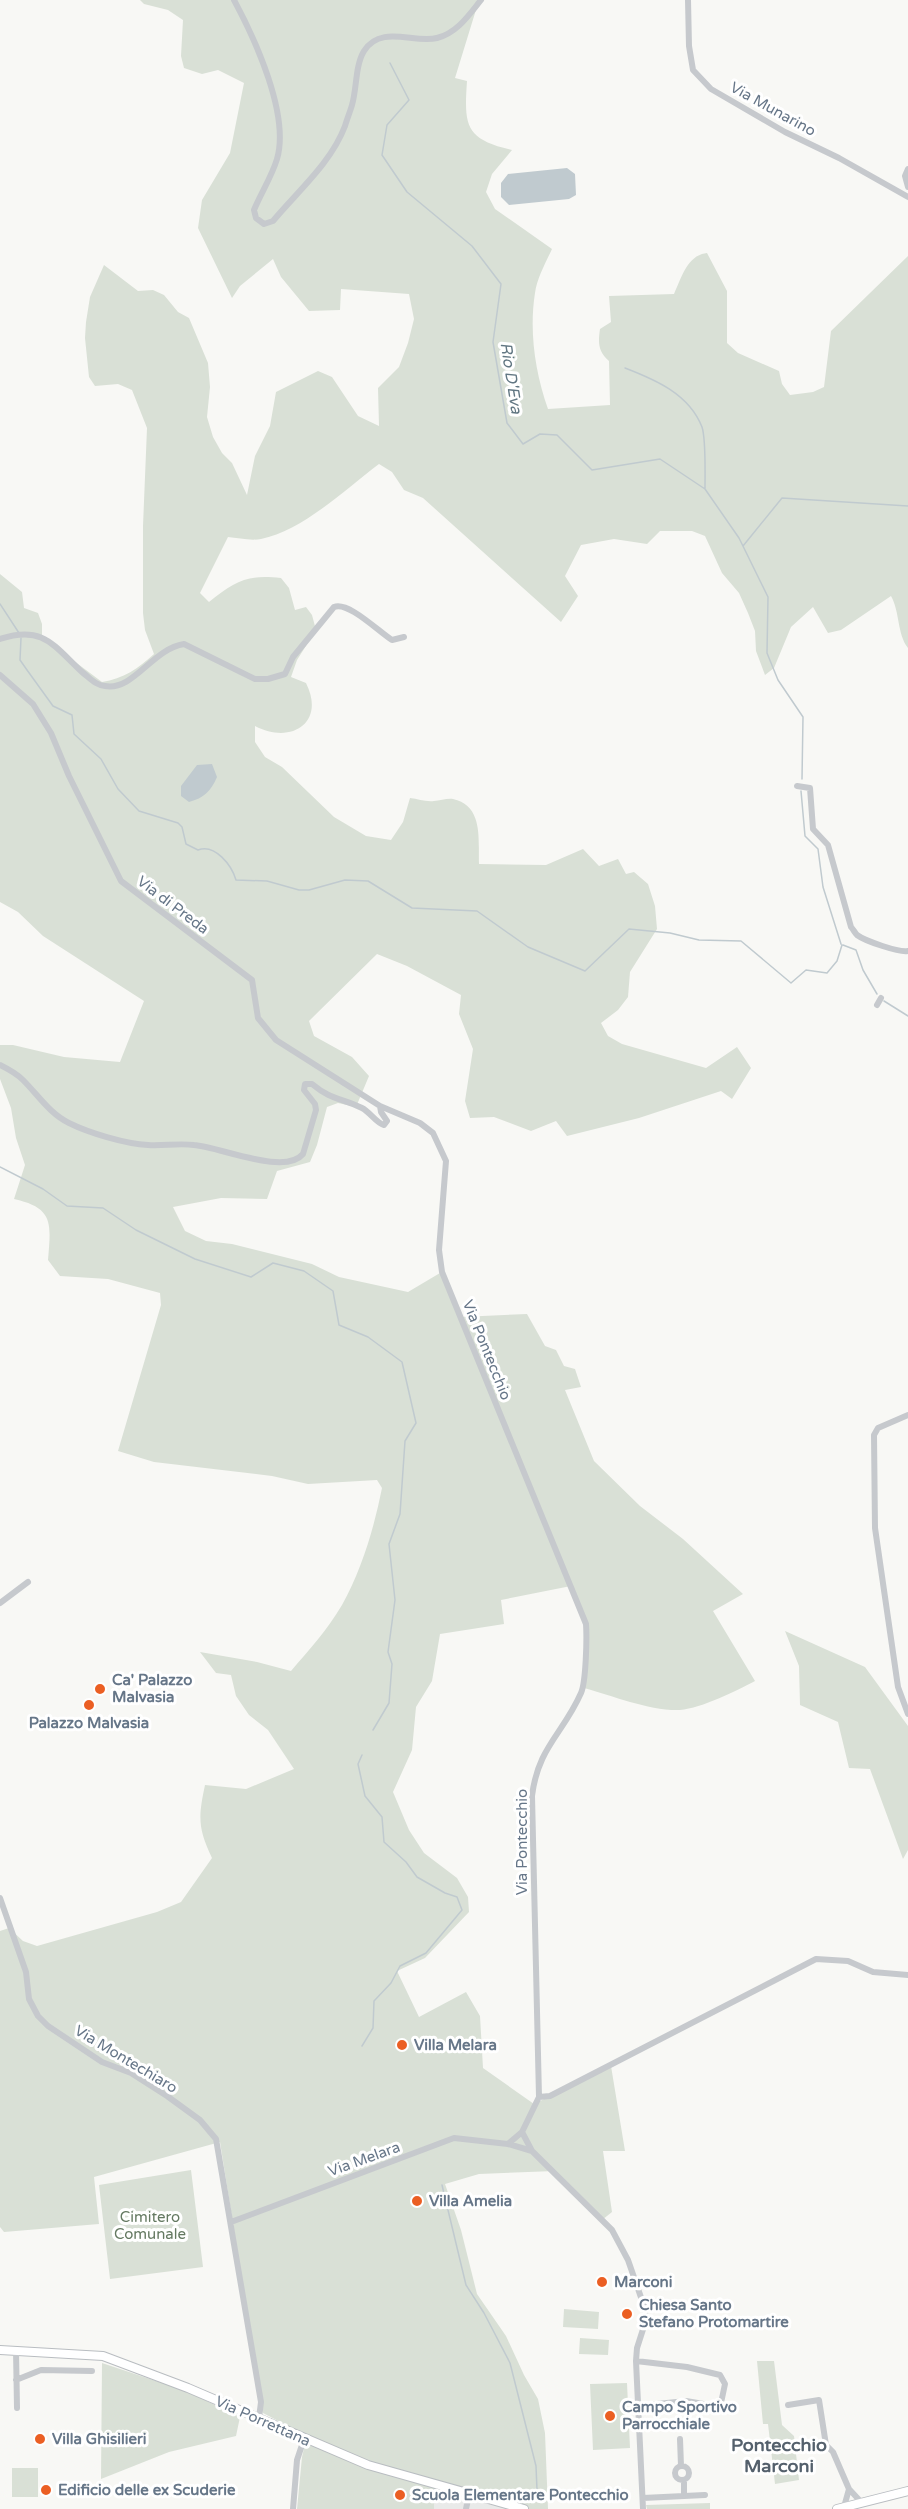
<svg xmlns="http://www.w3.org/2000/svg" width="908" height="2509" font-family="'Varela Round',sans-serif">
	<rect width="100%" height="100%" fill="#f8f8f5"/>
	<path fill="#e9eae9" d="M 434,2486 L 510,2509 L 434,2509 Z"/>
	<path fill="#d9e0d6" d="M 140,0 L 479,0 L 455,78 L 467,81 C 464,126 465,139 512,150 L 492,174 L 486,192 L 495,209 L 552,249 C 546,262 537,278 535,293 C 529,331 535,372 548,409 L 610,405 L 609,361 C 598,351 598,343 600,329 L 611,322 L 609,296 L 674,294 C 681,279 687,255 707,253 L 727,291 L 727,343 L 738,353 L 779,371 L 782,384 L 790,395 L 813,392 L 824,387 L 831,331 L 908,256 L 908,648 C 897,634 900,612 891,596 L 841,630 L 828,633 L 813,607 L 791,627 L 774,668 L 765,675 L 756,651 L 755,631 L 748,613 L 739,593 L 722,573 L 705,536 L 692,531 L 660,531 L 647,544 L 614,539 L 581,545 L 565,576 L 578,596 L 561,622 L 423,498 L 404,490 L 392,472 L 379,464 C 346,489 302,531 261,539 C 251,541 238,538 228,537 L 200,593 L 209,602 C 235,581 247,574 281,578 L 289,588 L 295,610 L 306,607 L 312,615 L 316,630 L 297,660 L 291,677 L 306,683 C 326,723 291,745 255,726 L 255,742 L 265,757 L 282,767 L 334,817 L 366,836 L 391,840 L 403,822 L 410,798 C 418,799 426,802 434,801 C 440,801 447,798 453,799 C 484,806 478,840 479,864 L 546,865 L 583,849 L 599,866 L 618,859 L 626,874 L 634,872 L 648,884 L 655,906 L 657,929 L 630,972 L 628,997 L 618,1010 L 601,1023 L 608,1036 L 622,1044 L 706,1068 L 737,1047 L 751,1068 L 732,1099 L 721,1091 L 639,1118 L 567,1136 L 556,1121 L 531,1131 L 494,1117 L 470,1118 L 465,1101 L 473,1049 L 459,1014 L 461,995 L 407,966 L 377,954 L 309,1021 L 314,1036 L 352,1057 L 369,1076 L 356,1107 L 338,1103 L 327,1107 L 317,1145 L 310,1162 L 277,1171 L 267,1199 L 221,1198 L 173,1207 L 185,1231 L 206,1241 L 232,1244 L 312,1264 L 339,1277 L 408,1292 L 440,1273 L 460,1317 L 527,1314 L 545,1346 L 556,1350 L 564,1366 L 575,1369 L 581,1387 L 565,1390 L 594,1461 L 640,1506 L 683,1539 L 743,1594 L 713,1611 L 755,1681 C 736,1691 702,1708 680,1710 C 649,1711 614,1696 584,1688 L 588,1637 L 571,1586 L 501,1600 L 504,1624 L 440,1634 L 432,1681 L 416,1707 L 412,1750 L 393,1792 L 409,1830 L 424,1853 L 457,1878 L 468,1897 L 469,1912 L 425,1958 L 397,1971 L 419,2017 L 466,1992 L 480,2016 L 483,2068 L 534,2104 L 611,2066 L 625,2151 L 603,2151 L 612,2212 L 602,2220 L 555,2171 L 479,2174 L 445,2184 L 461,2230 L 477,2294 L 506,2336 L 524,2375 L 538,2399 L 545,2433 L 548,2509 L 510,2509 L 434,2487 L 434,2509 L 297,2509 L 302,2457 L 307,2436 L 263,2413 L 220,2142 L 94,2177 L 99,2224 L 4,2232 L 0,2227 L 0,1931 L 9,1928 L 23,1941 L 37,1946 L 157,1912 L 181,1902 L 212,1858 C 198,1828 198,1818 205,1785 L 246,1789 L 294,1769 L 268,1730 L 249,1715 L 236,1696 L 231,1675 L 216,1673 L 200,1652 L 257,1662 L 291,1671 C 309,1650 328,1629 342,1605 C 362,1569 374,1528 382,1488 L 377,1480 L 308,1484 L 272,1476 L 154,1462 L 118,1451 L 161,1305 L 160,1293 L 108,1279 L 60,1276 L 48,1260 C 51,1223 54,1208 14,1199 L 25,1165 L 16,1138 L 11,1108 L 0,1079 L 0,1045 L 13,1045 L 64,1057 L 120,1062 L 144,1001 L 43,936 L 18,912 L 0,902 L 0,574 L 22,592 L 24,608 L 38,613 L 42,624 L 42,637 L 102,682 C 123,679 139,668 154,654 L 145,630 L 143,613 L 143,526 L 147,428 L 132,390 L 118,384 L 95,386 L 89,377 L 85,338 L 86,322 L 90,297 L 104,265 L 138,291 L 153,290 L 164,295 L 178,312 L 189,318 L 208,363 L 210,387 L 207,417 L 213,437 L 222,453 L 232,463 L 247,495 L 255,456 L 270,426 L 276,392 L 318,371 L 332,377 L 358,416 L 379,426 L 378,388 L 399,367 L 408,343 L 414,319 L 409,294 L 341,289 L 340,310 L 309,311 L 281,277 L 273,259 L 240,286 L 232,298 L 198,228 L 202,200 L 230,153 L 244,83 L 218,70 L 202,74 L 184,68 L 181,56 L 183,20 L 168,10 L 144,4 Z
		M 785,1631 L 865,1667 L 908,1726 L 908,1850 L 903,1859 L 870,1769 L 849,1768 L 838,1722 L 800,1705 L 799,1666 Z
		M 191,2170 L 203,2267 L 110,2279 L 99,2185 Z
		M 564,2309 L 599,2312 L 598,2329 L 563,2327 Z
		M 580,2338 L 609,2340 L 608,2355 L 579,2354 Z
		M 757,2361 L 774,2361 L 782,2425 L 794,2436 L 799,2480 L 775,2484 L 768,2424 L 763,2424 Z
		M 102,2363 L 186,2391 L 240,2417 L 236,2436 L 169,2452 L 101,2479 Z
		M 627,2383 L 630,2448 L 593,2450 L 590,2384 Z
		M 12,2468 L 38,2468 L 38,2497 L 12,2497 Z
		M 710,2503 L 710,2509 L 647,2509 L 646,2505 Z"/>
	<path fill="#c0cacf" d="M 567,168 L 575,174 L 576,195 L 569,199 L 509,205 L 501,197 L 501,183 L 508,174 Z
		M 212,764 L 217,777 C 211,791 204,798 189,802 L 181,796 L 181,786 L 197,765 Z"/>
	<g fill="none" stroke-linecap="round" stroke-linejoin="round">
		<path stroke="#c0cacf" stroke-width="1.5" d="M 390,63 L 409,100 L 387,125 L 382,155 L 407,192 L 472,246 L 501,284 L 493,342 L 507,423 L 523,444 L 540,434 L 557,435 L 592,470 L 660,459 L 705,489 L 739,538 L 768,597 L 767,653 L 778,680 L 803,717 L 802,779
			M 625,368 C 656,380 689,394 702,427 C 706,439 705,474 705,488
			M 743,546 L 782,498 L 908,506
			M 0,604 L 19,633
			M 21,638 L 20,660 L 27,670 L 53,706 L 72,715 L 74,734 L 101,759 L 118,789 L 139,811 L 178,823 L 182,827 L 186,844 L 198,850 C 215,843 232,866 236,880 L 267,881 L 299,890 L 309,890 L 345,880 L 368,881 L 412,908 L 477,911 L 528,947 L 585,971 L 629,929 L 670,933 L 699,940 L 741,941 L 791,983 L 806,970 L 827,973 L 837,961 L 842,945
			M 801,791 L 805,836 L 818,849 L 823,887 L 841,944
			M 843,945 L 856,950 L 863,970 L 877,994
			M 884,1001 L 908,1016
			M 0,1167 L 43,1189 L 67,1206 L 103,1208 L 136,1230 L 195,1259 L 251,1277 L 273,1263 L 304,1271 L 333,1291 L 339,1325 L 368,1337 L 402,1362 L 416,1423 L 405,1441 L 400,1514 L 389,1544 L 395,1600 L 388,1652 L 392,1664 L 389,1703 L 373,1730
			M 362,1755 L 358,1764 L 365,1796 L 382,1817 L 384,1842 L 406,1862 L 417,1877 L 445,1893 L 457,1897 L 462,1910 L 426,1953 L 400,1966 L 391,1983 L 374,2001 L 373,2028 L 362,2046
			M 442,2185 L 466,2285 L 484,2313 L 510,2363 L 536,2466 L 537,2490"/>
		<defs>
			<path id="major" d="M 0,2350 L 103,2356 L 188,2388 L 368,2465 L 524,2509
				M 837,2509 L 908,2491"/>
		</defs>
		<use href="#major" stroke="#b9bdc1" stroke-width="10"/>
		<path stroke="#c6c9cd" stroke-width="6" d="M 234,0 C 255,39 290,115 277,159 C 272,176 261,193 254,210 L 256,218 L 264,224 L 273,221 C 298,191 331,163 345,126 C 347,119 350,112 352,105 C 357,88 355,66 364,51 C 381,24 414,44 437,38 C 457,33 469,15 481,0
			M 688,0 L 689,46 L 693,70 L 711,89 L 785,132 L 839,158 L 908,197
			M 908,169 L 905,176 L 908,187
			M 0,639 C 43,625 53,645 82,672 C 90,678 95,685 105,686 C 134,691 152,649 184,644 L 255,679 L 268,679 L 285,674 L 293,657 L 334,607 C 348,601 378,631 392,640 L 404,637
			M 0,675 L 33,704 L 51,733 L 69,776 L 121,881 L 252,980 L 258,1018 L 276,1040 L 380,1106 L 420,1123 L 433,1133 L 446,1161 L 439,1250 L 442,1272 L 586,1624 C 587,1638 586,1682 581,1693 C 563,1734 538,1747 532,1796 L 539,2097 L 522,2132 L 508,2144 L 532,2151
			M 797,786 L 810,788 L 813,829 L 828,845 L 851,927 C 853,929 855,933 857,935 C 865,941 900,953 908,951
			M 877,1005 L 881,998
			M 0,1065 C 8,1069 17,1074 23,1080 C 38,1095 50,1114 69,1123 C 89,1133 126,1144 148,1145 C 163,1146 179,1143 194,1145 C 220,1147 285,1176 303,1154 L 316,1110 L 315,1104 L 304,1090 L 305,1084 L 312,1084 C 331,1100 342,1098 362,1108 C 370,1112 376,1123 384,1125 L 387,1121 L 381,1112 L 380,1106
			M 908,1415 L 878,1428 L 874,1435 L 875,1528 L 898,1687 L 908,1714
			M 0,1603 L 28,1582
			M 0,1898 L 26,1972 L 29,1999 L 38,2016 L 48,2026 L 102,2062 L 131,2073 L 167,2096 L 200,2120 L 216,2139 L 261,2402 L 259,2418
			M 539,2097 L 550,2096 L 816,1959 L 848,1961 L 873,1972 L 908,1975
			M 522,2132 L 532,2151 L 612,2230 L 628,2260 L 644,2306 L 646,2320 L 637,2348 L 636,2361 L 643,2509
			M 231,2222 L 454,2138 L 508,2144
			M 16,2350 L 17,2408
			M 636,2361 L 687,2367 L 720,2375 L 725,2384 L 721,2403 L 715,2406 L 686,2401 L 638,2406
			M 16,2380 L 41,2370 L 92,2371
			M 788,2405 L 819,2400 L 826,2445 L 833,2452 L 849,2489 L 844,2507
			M 680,2439 L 681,2466
			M 799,2450 L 826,2445
			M675 2473a7 7 0 1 1 14 0a7 7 0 1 1-14 0Z
			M 684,2480 L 684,2496 L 705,2495
			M 849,2489 L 862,2503
			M 643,2498 L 684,2496
			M 293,2509 L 297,2460 L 304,2439
			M 466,2509 L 469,2495"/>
		<use href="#major" stroke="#fff" stroke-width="8"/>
	</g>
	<g fill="#eb5f23" stroke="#fff" stroke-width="2">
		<circle cx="100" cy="1689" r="6"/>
		<circle cx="89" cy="1705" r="6"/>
		<circle cx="402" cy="2045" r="6"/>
		<circle cx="417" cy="2201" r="6"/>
		<circle cx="602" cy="2282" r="6"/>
		<circle cx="627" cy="2314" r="6"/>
		<circle cx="610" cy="2416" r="6"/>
		<circle cx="40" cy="2439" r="6"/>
		<circle cx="46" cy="2490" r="6"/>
		<circle cx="400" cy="2495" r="6"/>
	</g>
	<g text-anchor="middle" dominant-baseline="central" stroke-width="6" stroke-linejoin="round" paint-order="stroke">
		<g font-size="15" fill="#667688" stroke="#fff">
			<text transform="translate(773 109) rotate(29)">Via Munarino</text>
			<text transform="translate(173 905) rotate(37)">Via di Preda</text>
			<text transform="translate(487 1350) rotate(68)">Via Pontecchio</text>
			<text transform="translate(522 1842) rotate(-90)">Via Pontecchio</text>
			<text transform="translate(126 2059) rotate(31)">Via Montechiaro</text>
			<text transform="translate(364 2159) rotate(-20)">Via Melara</text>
			<text transform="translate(263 2421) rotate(24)">Via Porrettana</text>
		</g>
		<g font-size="15" font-weight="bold" fill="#667688" stroke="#fff" text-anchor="start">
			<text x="112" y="1680">Ca' Palazzo<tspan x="112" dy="17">Malvasia</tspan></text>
			<text x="89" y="1723" text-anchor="middle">Palazzo Malvasia</text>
			<text x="414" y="2045">Villa Melara</text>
			<text x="429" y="2201">Villa Amelia</text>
			<text x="614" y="2282">Marconi</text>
			<text x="639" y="2305">Chiesa Santo<tspan x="639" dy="17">Stefano Protomartire</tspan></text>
			<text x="622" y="2407">Campo Sportivo<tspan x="622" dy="17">Parrocchiale</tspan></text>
			<text x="52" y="2439">Villa Ghisilieri</text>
			<text x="58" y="2490">Edificio delle ex Scuderie</text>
			<text x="412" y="2495">Scuola Elementare Pontecchio</text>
		</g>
		<g font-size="15" fill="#647961" stroke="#fff">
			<text x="150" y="2217">Cimitero<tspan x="150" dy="17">Comunale</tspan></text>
		</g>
		<g font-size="16" font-style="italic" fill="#627783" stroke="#fff">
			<text transform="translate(511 378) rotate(81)">Rio D'Eva</text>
		</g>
		<g font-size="18" font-weight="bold" fill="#54606c" stroke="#fff">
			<text x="779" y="2445">Pontecchio<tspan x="779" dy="21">Marconi</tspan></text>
		</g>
	</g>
</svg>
